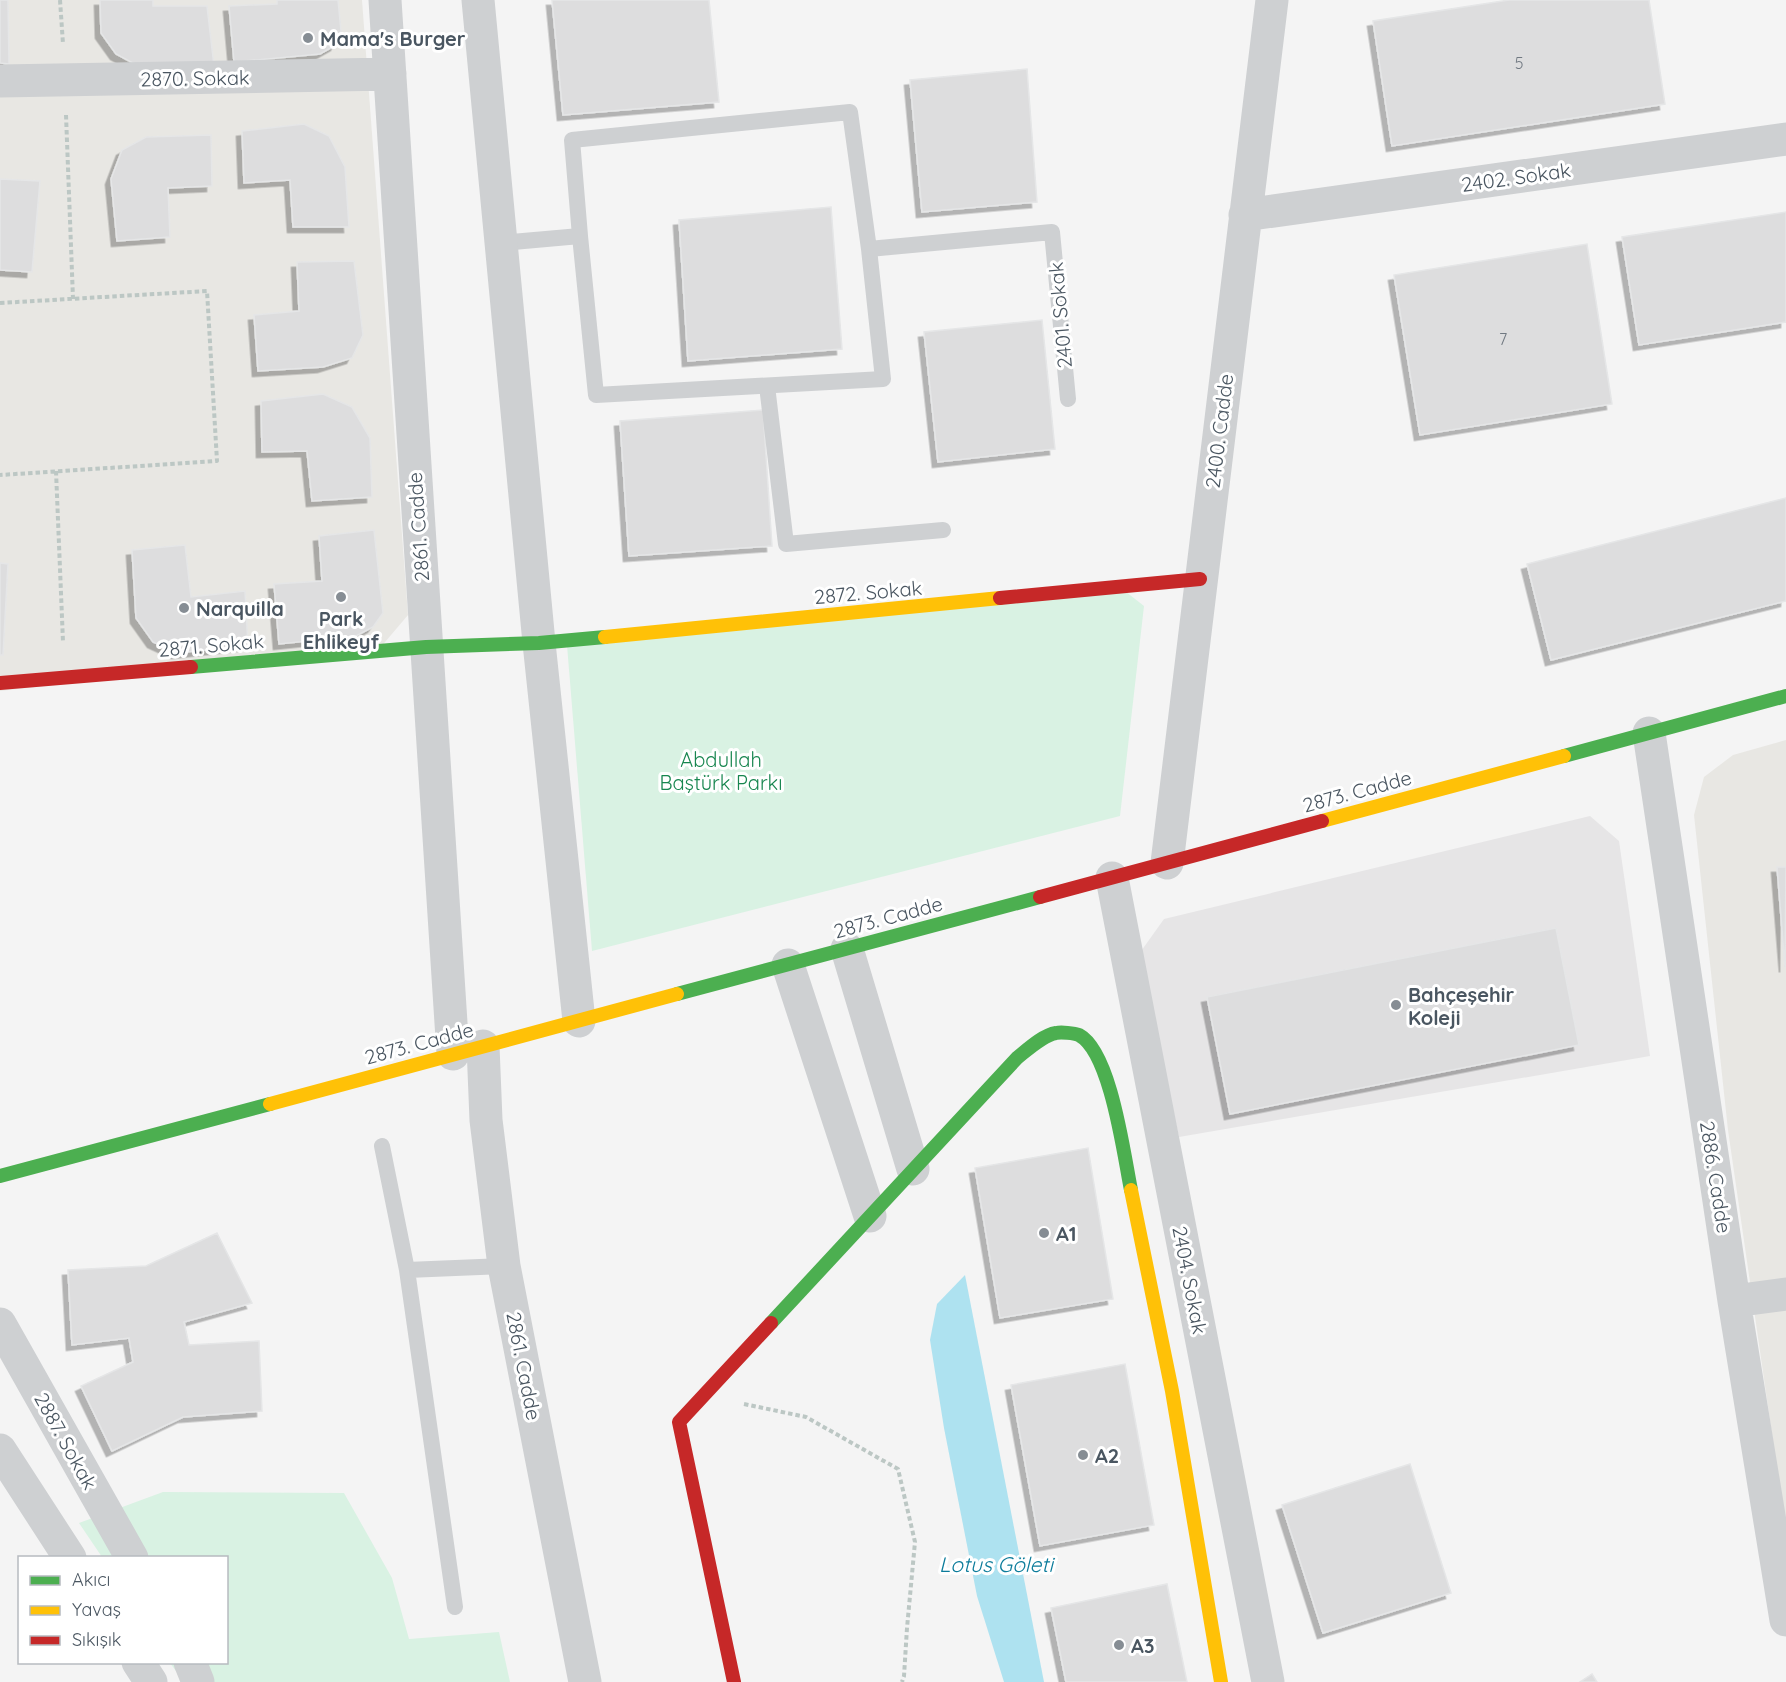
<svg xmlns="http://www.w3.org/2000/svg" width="1786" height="1682" font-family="Quicksand,sans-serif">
	<defs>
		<filter id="shadow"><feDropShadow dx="-5.5" dy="5.5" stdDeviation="0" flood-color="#0004"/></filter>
	</defs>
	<rect width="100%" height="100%" fill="#f4f4f4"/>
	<path fill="#e8e7e3" d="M 0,0 L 362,0 L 408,615 L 380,648 L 0,691 Z
		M 1786,740 L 1786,1531 L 1728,1130 L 1694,815 L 1704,777 L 1733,755 Z"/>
	<path fill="#e6e5e6" d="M 1590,816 L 1619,841 L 1650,1056 L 1179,1137 L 1139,954 L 1164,919 Z"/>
	<path fill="#d9f2e3" d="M 1116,584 L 1144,606 L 1120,816 L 592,951 L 567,645 Z
		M 163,1492 L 344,1493 L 392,1578 L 409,1639 L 499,1632 L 510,1682 L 198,1682 L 197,1679 L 176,1671 L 170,1663 L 226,1662 L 226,1558 L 102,1557 L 79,1523 Z"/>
	<path fill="#aee2f0" d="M 965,1275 L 1044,1682 L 1004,1682 L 977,1596 L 944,1428 L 930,1340 L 937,1304 Z"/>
	<path fill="#ddddde" stroke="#e5e6e7" stroke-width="1.5" filter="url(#shadow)" d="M 0,0 L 8,0 L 9,64 L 0,63 Z
		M 100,0 L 153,0 L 153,6 L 207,6 L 214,66 L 142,68 L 116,54 L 101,33 Z
		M 277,0 L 338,0 L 341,31 L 336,45 L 320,54 L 234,62 L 229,6 L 277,4 Z
		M 552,0 L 709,0 L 719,102 L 563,115 Z
		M 1509,0 L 1649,0 L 1665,104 L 1392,146 L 1373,21 Z
		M 1027,69 L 1037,202 L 922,212 L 910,80 Z
		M 304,124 L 329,136 L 345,167 L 349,227 L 293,227 L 290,180 L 244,183 L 242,131 Z
		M 211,135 L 212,186 L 168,188 L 170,237 L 117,241 L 111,179 L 122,150 L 146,137 Z
		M 0,179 L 40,181 L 32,272 L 0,270 Z
		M 831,207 L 842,349 L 688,361 L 679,220 Z
		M 1786,212 L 1786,322 L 1639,345 L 1622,237 Z
		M 1587,244 L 1612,404 L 1420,435 L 1394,275 Z
		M 354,261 L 363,335 L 352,358 L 323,367 L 258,371 L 254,315 L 299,311 L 297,262 Z
		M 1042,320 L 1055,449 L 938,462 L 924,332 Z
		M 323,394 L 352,407 L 370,438 L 372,497 L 312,501 L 307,451 L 262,452 L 261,401 Z
		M 763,410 L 772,546 L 629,556 L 620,421 Z
		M 1786,498 L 1786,601 L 1551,660 L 1527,564 Z
		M 374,530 L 383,613 L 373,627 L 356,636 L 279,644 L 274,584 L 322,581 L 319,536 Z
		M 185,545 L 191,597 L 245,591 L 248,645 L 177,653 L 153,642 L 136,618 L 132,550 Z
		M 0,563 L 8,564 L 3,655 L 0,655 Z
		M 1777,867 L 1786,867 L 1785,967 Z
		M 1556,928 L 1579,1045 L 1230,1114 L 1207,997 Z
		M 1088,1148 L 1113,1299 L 1000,1318 L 975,1168 Z
		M 217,1233 L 252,1303 L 184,1322 L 189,1345 L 259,1341 L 262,1411 L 183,1417 L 112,1451 L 81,1386 L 133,1362 L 129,1338 L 72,1345 L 68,1270 L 146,1266 Z
		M 1125,1364 L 1154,1525 L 1040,1546 L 1011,1385 Z
		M 1410,1464 L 1451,1593 L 1323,1633 L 1282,1505 Z
		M 1167,1584 L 1187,1682 L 1066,1682 L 1051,1608 Z
		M 1592,1674 L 1597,1682 L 1580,1682 Z"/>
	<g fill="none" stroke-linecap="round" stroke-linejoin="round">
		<path stroke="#bcc7c4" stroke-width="4" stroke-dasharray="4.5 3" stroke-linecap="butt" d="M 60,0 L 63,44
			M 66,115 L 73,299
			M 0,303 L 207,291 L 217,461 L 0,475
			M 56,471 L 63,642
			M 744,1404 L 806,1417 L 898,1469 L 915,1542 L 907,1628 L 904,1676 L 902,1682"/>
		<path stroke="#ced0d2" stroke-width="16" d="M 580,236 L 596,395 L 883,379 L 869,249
			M 501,243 L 580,236 L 572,140 L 850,112 L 869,249 L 1052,232 L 1068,399
			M 767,386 L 786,544 L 943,530
			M 382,1146 L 407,1270 L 455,1607
			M 407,1270 L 504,1266"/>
		<path stroke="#ced0d2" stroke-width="33" d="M 385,0 L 453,1054
			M 478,0 L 539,643 L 579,1021
			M 0,81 L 390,74
			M 1245,215 L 1786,139
			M 1649,733 L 1734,1301 L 1786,1620
			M 1167,863 L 1272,0
			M 1112,878 L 1268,1682
			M 847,949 L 913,1169
			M 788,965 L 870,1216
			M 483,1046 L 486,1120 L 504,1266 L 585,1682
			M 1734,1301 L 1786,1294
			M 0,1324 L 132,1558
			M 0,1450 L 70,1558
			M 138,1662 L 151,1682
			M 190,1662 L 198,1682"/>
		<path stroke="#4caf50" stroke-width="14" d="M 191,667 L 426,647 L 539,643 L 605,637
			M 1564,756 L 1786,696
			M 677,994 L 1040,897
			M 0,1176 L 270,1104
			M 771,1323 L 1017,1058 C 1027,1050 1043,1035 1056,1033 C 1061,1032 1074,1033 1079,1035 C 1111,1052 1124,1156 1131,1190"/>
		<path stroke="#ffc107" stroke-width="14" d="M 605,637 L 1000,598
			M 1322,821 L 1564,756
			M 270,1104 L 677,994
			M 1131,1190 L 1172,1391 L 1221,1682"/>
		<path stroke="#c62828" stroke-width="14" d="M 1000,598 L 1200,579
			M 0,683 L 191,667
			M 1040,897 L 1322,821
			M 734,1682 L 679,1422 L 771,1323"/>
	</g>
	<g fill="#868d94" stroke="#fff" stroke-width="2">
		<circle cx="308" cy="38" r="6"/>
		<circle cx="341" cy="597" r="6"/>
		<circle cx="184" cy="608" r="6"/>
		<circle cx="1396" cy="1005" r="6"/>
		<circle cx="1044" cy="1233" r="6"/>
		<circle cx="1083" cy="1455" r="6"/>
		<circle cx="1119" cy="1645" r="6"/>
	</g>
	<g text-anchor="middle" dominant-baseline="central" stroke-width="6" stroke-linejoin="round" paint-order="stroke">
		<g font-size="16" fill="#707881">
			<text x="1519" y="63">5</text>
			<text x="1503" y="339">7</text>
		</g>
		<g font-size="20" font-weight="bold" fill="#4a5661" stroke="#fff" text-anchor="start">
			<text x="320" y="38">Mama's Burger</text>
			<text x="196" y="608">Narquilla</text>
			<text x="341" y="618" text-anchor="middle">Park<tspan x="341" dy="23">Ehlikeyf</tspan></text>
			<text x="1408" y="994">Bahçeşehir<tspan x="1408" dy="23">Koleji</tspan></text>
			<text x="1056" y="1233">A1</text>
			<text x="1095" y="1455">A2</text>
			<text x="1131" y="1645">A3</text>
		</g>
		<g font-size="20" fill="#4a5661" stroke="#fff">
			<text transform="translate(195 78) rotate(-1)">2870. Sokak</text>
			<text transform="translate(1516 177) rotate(-8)">2402. Sokak</text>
			<text transform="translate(1060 315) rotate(-95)">2401. Sokak</text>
			<text transform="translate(1219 431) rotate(-83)">2400. Cadde</text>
			<text transform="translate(418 527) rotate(-94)">2861. Cadde</text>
			<text transform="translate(868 592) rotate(-5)">2872. Sokak</text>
			<text transform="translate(211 645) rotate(-5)">2871. Sokak</text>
			<text transform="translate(1357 791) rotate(-15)">2873. Cadde</text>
			<text transform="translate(888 917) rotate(-15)">2873. Cadde</text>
			<text transform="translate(419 1043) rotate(-15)">2873. Cadde</text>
			<text transform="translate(1716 1177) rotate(81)">2886. Cadde</text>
			<text transform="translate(1190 1280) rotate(79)">2404. Sokak</text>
			<text transform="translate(524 1366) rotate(79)">2861. Cadde</text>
			<text transform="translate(66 1441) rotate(61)">2887. Sokak</text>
		</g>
		<g font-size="20" fill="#17864f" stroke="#fff">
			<text x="721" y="759">Abdullah<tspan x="721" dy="23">Baştürk Parkı</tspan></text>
		</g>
		<g font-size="21" font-style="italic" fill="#0c7c9b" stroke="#fff">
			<text x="996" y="1564">Lotus Göleti</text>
		</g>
	</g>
	<rect x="18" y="1556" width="210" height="108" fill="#ffffff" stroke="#b7bbc0" stroke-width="1.5"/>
	<rect x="30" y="1576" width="30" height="9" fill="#4caf50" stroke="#b7bbc0" stroke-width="1.5"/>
	<text x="72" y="1586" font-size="18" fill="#4a5661">Akıcı</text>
	<rect x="30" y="1606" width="30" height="9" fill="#ffc107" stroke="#b7bbc0" stroke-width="1.5"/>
	<text x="72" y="1616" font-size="18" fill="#4a5661">Yavaş</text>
	<rect x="30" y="1636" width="30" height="9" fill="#c62828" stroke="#b7bbc0" stroke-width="1.5"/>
	<text x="72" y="1646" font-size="18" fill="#4a5661">Sıkışık</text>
</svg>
